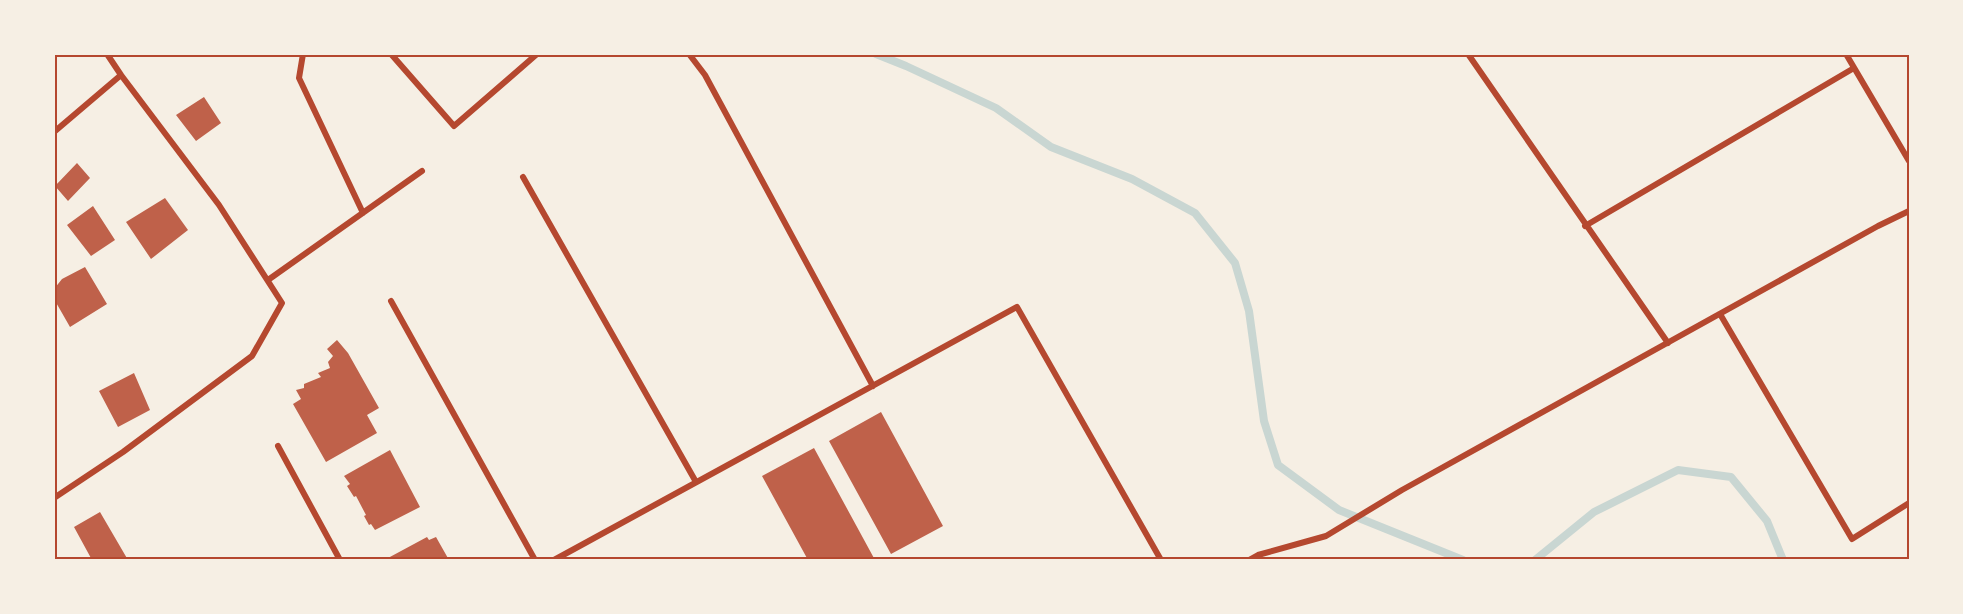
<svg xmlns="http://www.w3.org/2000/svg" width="1963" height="614" font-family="'Sofia Sans Condensed',sans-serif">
	<rect width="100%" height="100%" fill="#f6efe4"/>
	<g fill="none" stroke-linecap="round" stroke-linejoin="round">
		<path stroke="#c9d6d2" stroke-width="8" d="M 876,54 L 906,66 L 996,108 L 1051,147 L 1132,179 L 1195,213 L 1235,263 L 1249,311 L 1264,421 L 1278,465 L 1339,510 L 1463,560
			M 1535,560 L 1594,512 L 1678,470 L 1731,477 L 1767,521 L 1783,560"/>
	</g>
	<path fill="#bf614a" d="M 204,97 L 221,123 L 196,141 L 176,115 Z
		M 77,163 L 90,178 L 68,201 L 55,186 Z
		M 165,198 L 188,230 L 151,259 L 126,222 Z
		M 93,206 L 115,240 L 91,256 L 67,225 Z
		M 85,267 L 107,304 L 70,327 L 54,299 L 54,289 L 62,279 Z
		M 337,340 L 348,353 L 379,408 L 367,415 L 377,433 L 326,462 L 293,404 L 301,399 L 296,390 L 304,388 L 304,384 L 321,377 L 318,373 L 330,368 L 328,362 L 333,356 L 327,349 Z
		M 134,373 L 150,410 L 118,427 L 99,391 Z
		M 881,412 L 943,526 L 891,554 L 829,441 Z
		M 814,448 L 875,560 L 808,560 L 762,476 Z
		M 390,450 L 420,507 L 375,530 L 371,524 L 369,525 L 364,516 L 366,515 L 356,496 L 354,497 L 347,486 L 350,484 L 344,476 Z
		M 100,512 L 128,560 L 92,560 L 74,527 Z
		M 427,537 L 429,540 L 436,537 L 449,560 L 389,560 L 388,558 Z"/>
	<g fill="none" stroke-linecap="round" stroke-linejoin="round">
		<path stroke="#b5482f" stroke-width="6" d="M 303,54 L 299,78 L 363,213
			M 391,54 L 454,126 L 537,54
			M 689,54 L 705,75 L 873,386
			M 1468,54 L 1668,343
			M 1846,54 L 1909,161
			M 54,132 L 121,75 L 107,54
			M 523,177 L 696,482
			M 1585,226 L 1854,68
			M 268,280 L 422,171
			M 391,301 L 535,560
			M 1720,314 L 1852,539 L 1909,503
			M 278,446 L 340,560
			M 54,498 L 123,452 L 252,356 L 282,303 L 219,205 L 121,75
			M 554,560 L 1017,307 L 1161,560
			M 1249,560 L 1258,555 L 1326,536 L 1402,490 L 1878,226 L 1909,211"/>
	</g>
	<rect width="1963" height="614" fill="none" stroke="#f6efe4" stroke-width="111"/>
	<rect x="56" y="56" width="1852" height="502" fill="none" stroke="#b5482f" stroke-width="2"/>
</svg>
